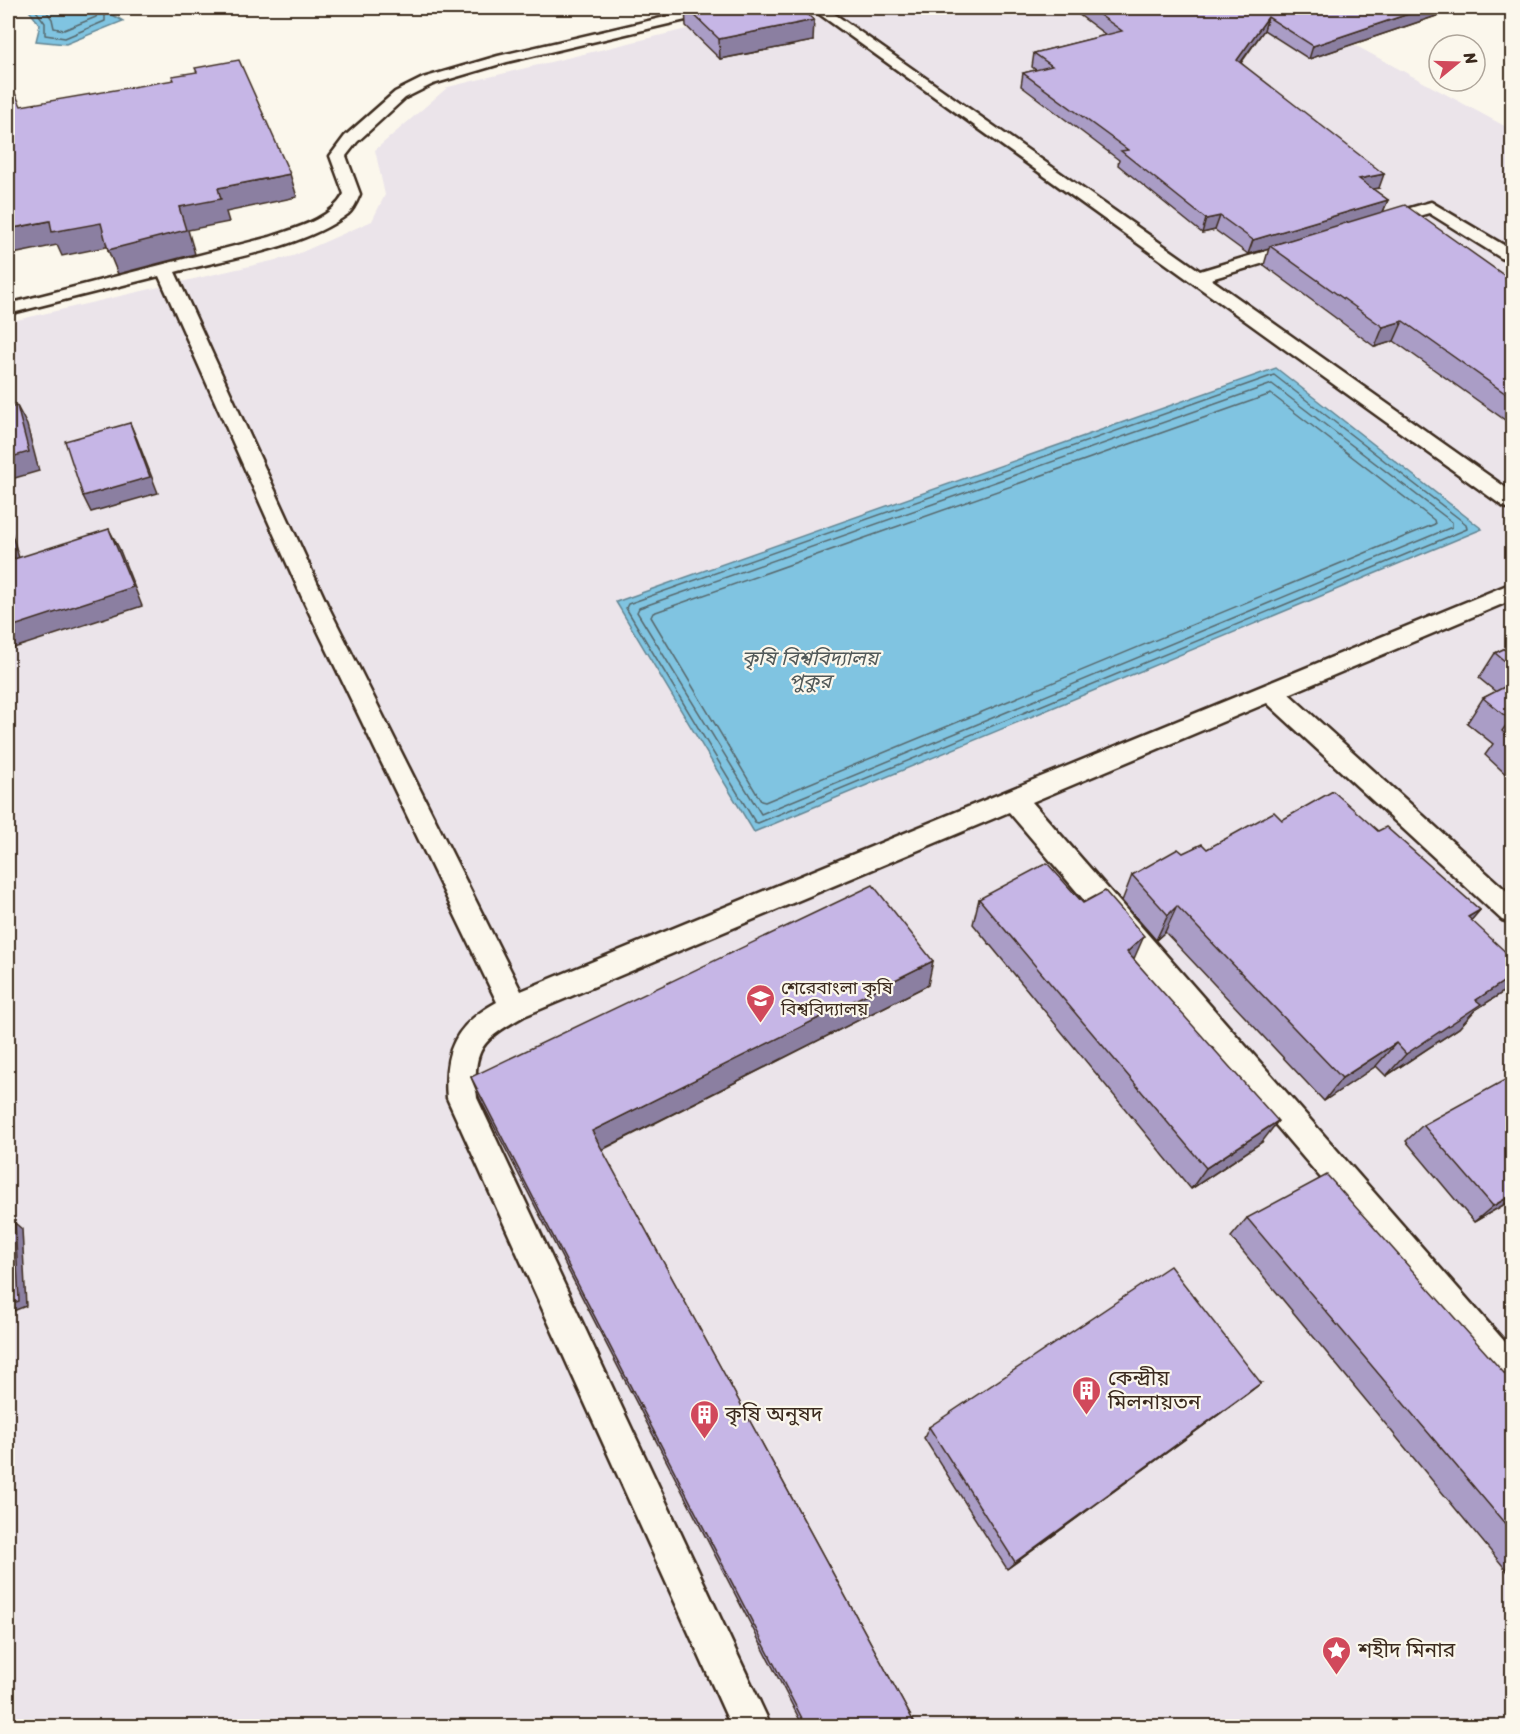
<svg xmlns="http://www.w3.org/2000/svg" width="1520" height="1734" font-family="Sriracha,'Noto Sans Bengali',sans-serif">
	<rect width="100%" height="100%" fill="#fbf7ec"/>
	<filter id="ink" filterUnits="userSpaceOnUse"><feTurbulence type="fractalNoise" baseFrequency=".0167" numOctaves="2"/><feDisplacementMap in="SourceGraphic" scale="12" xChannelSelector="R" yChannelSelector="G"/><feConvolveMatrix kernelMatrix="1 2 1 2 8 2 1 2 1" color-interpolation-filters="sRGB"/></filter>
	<g filter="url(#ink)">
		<path fill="#ebe4ea" d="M 773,8 L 1286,8 L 1512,130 L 1512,1726 L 8,1726 L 8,322 L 293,256 L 372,221 L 385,195 L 375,150 L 448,87 Z"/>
		<path fill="#80c4e1" stroke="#648693" stroke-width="1.5" d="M 27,8 L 129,8 L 109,13 L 123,21 L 66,44 L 36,41 L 40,25 Z
			M 1276,368 L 1482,529 L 754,832 L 616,602 Z"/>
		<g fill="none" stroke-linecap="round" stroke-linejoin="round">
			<path stroke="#57686c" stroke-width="1.5" d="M 34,8 L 45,23 L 45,35 L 65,38 L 105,21 L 105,12 L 108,8
				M 44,8 L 52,19 L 54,28 L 64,30 L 96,17 L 99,8
				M 1274,375 L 1466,524 L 1467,529 L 758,823 L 755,822 L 626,608 L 628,604 Z
				M 1272,384 L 1452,522 L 1452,527 L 761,814 L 637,612 L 639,608 Z
				M 1271,394 L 1434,520 L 1435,524 L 765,802 L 761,801 L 651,617 L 653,613 Z"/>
			<defs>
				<path id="lane" d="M 704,8 L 726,8 L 724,11 L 507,62 L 433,84 L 405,98 L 357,142 L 346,156 L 360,194 C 357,201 354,209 348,214 C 303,248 230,258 175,272 L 327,604 L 521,991 L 1512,583 L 1512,600 L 1289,694 L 1512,896 L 1512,923 L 1502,920 L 1267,703 L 1032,802 L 1512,1350 L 1512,1393 L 1500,1388 L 1009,812 L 524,1016 C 482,1040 472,1048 477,1098 L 771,1726 L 731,1726 L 447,1098 C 443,1051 455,1025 497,1002 L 305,604 L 159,276 L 8,314 L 8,304 L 270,237 C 296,228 330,220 344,194 L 330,156 L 345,136 L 395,92 L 423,78 L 498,56 Z
					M 811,8 L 826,8 L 1200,271 L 1295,242 L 1307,242 L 1310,246 L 1307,250 L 1211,279 L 1512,492 L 1512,509 L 1504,507 Z
					M 1431,202 L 1512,250 L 1512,262 L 1506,261 L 1429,213 L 1381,227 L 1375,226 L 1372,222 L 1375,218 Z"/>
			</defs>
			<use href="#lane" stroke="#3b2a1e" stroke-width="5"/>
			<use href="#lane" fill="#fbf7ec" fill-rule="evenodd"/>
		</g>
		<path fill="#aa9dc6" stroke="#3b2a1e" stroke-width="1.5" d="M 685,8 L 799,8 L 813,41 L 720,59 L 686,26 Z
			M 1070,8 L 1460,8 L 1309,59 L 1264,30 L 1241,63 L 1379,188 L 1373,189 L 1388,200 L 1383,212 L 1512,281 L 1512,425 L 1394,341 L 1375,347 L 1264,265 L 1269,248 L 1248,254 L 1215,230 L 1202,233 L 1118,165 L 1119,160 L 1021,86 L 1023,73 L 1036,70 L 1032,67 L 1034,53 L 1106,35 Z
			M 1512,645 L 1512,780 L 1485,755 L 1493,744 L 1467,723 L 1483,698 L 1496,692 L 1479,678 L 1495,653 Z
			M 1282,820 L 1378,831 L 1480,910 L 1471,920 L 1502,993 L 1475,1010 L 1459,1028 L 1386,1076 L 1376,1066 L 1324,1101 L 1165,932 L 1156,940 L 1122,901 L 1132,875 L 1183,853 L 1207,849 Z
			M 979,899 L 1134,960 L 1262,1142 L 1191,1189 L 973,924 Z
			M 928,985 L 602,1150 L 916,1726 L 803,1726 L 480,1099 L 471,1077 Z
			M 1423,1125 L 1512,1200 L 1474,1222 L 1406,1141 Z
			M 1247,1218 L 1512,1382 L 1512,1577 L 1231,1237 Z
			M 1261,1383 L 1247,1394 L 1007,1569 L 924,1438 L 929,1427 Z"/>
		<path fill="#8b7fa1" stroke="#3b2a1e" stroke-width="1.5" d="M 1426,8 L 1460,8 L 1309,59 L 1313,46 Z
			M 1268,17 L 1264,30 L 1233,73 L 1237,60 Z
			M 814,20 L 813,41 L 720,59 L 719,39 Z
			M 290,174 L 297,197 L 226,212 L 229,222 L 188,230 L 195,254 L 118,274 L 108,250 L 179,207 L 218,188 Z
			M 1384,174 L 1379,188 L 1353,193 L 1359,179 Z
			M 1388,200 L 1382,214 L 1270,246 L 1269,248 L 1248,254 L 1253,240 Z
			M 1220,216 L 1215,230 L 1202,233 L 1206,219 Z
			M 50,221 L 101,223 L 111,246 L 62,256 L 57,245 L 8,255 L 8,229 Z
			M 1403,321 L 1394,341 L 1375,347 L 1383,327 Z
			M 17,406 L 27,425 L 39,471 L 8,480 L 8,458 Z
			M 130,423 L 137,439 L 158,493 L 91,512 L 83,496 Z
			M 8,521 L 25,578 L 14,559 L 8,538 Z
			M 109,529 L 119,548 L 142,606 L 8,650 L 8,628 Z
			M 1177,906 L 1165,932 L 1156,940 L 1168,915 Z
			M 1480,910 L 1459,935 L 1468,917 Z
			M 1144,936 L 1133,961 L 1127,952 Z
			M 933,961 L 928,985 L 597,1152 L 592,1131 Z
			M 1512,976 L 1512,981 L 1502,993 L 1475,1010 L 1459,1028 L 1386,1076 L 1406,1054 L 1476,1000 Z
			M 1396,1043 L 1376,1066 L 1324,1101 L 1342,1078 Z
			M 1278,1121 L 1262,1142 L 1191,1189 L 1206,1168 Z
			M 1512,1195 L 1512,1200 L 1474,1222 L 1493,1206 Z
			M 15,1223 L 22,1229 L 26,1306 L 8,1313 Z
			M 1261,1383 L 1247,1394 L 1007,1569 L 1015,1562 Z"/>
		<path fill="#c6b6e6" stroke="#3b2a1e" stroke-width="1.5" d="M 687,8 L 799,8 L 814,20 L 719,39 Z
			M 1090,8 L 1426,8 L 1313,46 L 1268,17 L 1237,60 L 1384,174 L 1359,179 L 1388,200 L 1253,240 L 1220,216 L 1206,219 L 1121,151 L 1128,150 L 1023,73 L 1052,66 L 1034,53 L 1122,31 Z
			M 239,60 L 290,174 L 218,188 L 221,199 L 179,207 L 186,230 L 108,250 L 101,223 L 52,232 L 50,221 L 8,229 L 8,78 L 21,106 L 174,80 L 172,76 L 197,72 L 195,68 Z
			M 1405,205 L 1512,281 L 1512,398 L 1403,321 L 1383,327 L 1270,246 Z
			M 17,406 L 29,452 L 8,458 L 8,408 Z
			M 130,423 L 150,477 L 83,496 L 65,441 Z
			M 109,529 L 133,587 L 8,628 L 8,538 L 14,559 Z
			M 1512,645 L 1512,667 L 1495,653 Z
			M 1512,683 L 1512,740 L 1502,731 L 1510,720 L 1483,698 Z
			M 1333,791 L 1378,831 L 1386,827 L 1480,910 L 1468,917 L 1512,958 L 1512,976 L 1476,1000 L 1481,1004 L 1406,1054 L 1396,1043 L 1342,1078 L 1177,906 L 1168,915 L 1132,875 L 1178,849 L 1183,853 L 1202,844 L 1207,849 L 1274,812 L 1282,820 Z
			M 1047,863 L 1083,903 L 1105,891 L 1144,936 L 1127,952 L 1278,1121 L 1206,1168 L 979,899 Z
			M 873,885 L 933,961 L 592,1131 L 916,1726 L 806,1726 L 471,1077 Z
			M 1512,1076 L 1512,1195 L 1493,1206 L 1423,1125 Z
			M 1327,1175 L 1512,1382 L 1512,1532 L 1247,1218 Z
			M 15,1223 L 19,1301 L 8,1305 L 8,1226 Z
			M 1170,1266 L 1261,1383 L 1015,1562 L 929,1427 Z"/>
	</g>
	<defs>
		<symbol id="university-pin" viewBox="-11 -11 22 30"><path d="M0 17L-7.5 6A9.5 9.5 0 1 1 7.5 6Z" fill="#d1495b" stroke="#fbf7ec"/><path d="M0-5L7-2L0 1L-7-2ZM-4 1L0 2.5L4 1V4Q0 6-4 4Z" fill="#fff"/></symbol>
		<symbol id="building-pin" viewBox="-11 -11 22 30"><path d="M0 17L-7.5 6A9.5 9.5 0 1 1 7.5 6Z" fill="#d1495b" stroke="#fbf7ec"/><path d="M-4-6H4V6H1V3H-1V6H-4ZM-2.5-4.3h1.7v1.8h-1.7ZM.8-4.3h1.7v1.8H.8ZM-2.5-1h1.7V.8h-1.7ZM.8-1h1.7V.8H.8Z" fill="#fff"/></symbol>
		<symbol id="sight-pin" viewBox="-11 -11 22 30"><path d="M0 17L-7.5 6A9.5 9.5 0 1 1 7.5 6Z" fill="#d1495b" stroke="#fbf7ec"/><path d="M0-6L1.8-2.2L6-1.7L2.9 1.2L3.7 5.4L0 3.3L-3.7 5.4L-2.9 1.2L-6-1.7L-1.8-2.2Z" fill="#fff"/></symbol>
	</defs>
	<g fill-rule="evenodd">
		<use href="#university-pin" x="744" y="982" width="33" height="45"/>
		<use href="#building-pin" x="1070" y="1374" width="33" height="45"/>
		<use href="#building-pin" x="688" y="1398" width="33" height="45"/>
		<use href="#sight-pin" x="1320" y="1634" width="33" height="45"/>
	</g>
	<g text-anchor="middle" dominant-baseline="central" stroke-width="4.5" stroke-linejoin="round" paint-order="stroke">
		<g font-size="18" fill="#3b2a1e" stroke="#fbf7ec" text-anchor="start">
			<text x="781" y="988">শেরেবাংলা কৃষি<tspan x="781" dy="21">বিশ্ববিদ্যালয়</tspan></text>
		</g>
		<g font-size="20" font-style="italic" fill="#505858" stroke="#fbf7ec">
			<text x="810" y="658">কৃষি বিশ্ববিদ্যালয়<tspan x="810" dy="23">পুকুর</tspan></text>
		</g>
		<g font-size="21" fill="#3b2a1e" stroke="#fbf7ec" text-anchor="start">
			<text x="1108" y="1378">কেন্দ্রীয়<tspan x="1108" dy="24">মিলনায়তন</tspan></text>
			<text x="725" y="1414">কৃষি অনুষদ</text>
			<text x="1358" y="1650">শহীদ মিনার</text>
		</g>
	</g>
	<rect width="1520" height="1734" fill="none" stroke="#fbf7ec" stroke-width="30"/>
	<rect x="15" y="15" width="1490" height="1704" fill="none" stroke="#3b2a1e" stroke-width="2" filter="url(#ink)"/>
	<g transform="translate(1457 63) rotate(71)"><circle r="28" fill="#fbf7ec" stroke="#aea59a" stroke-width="1.5"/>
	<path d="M0-4.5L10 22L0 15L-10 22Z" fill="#d1495b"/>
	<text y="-9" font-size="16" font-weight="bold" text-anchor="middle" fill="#3b2a1e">N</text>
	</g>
</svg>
